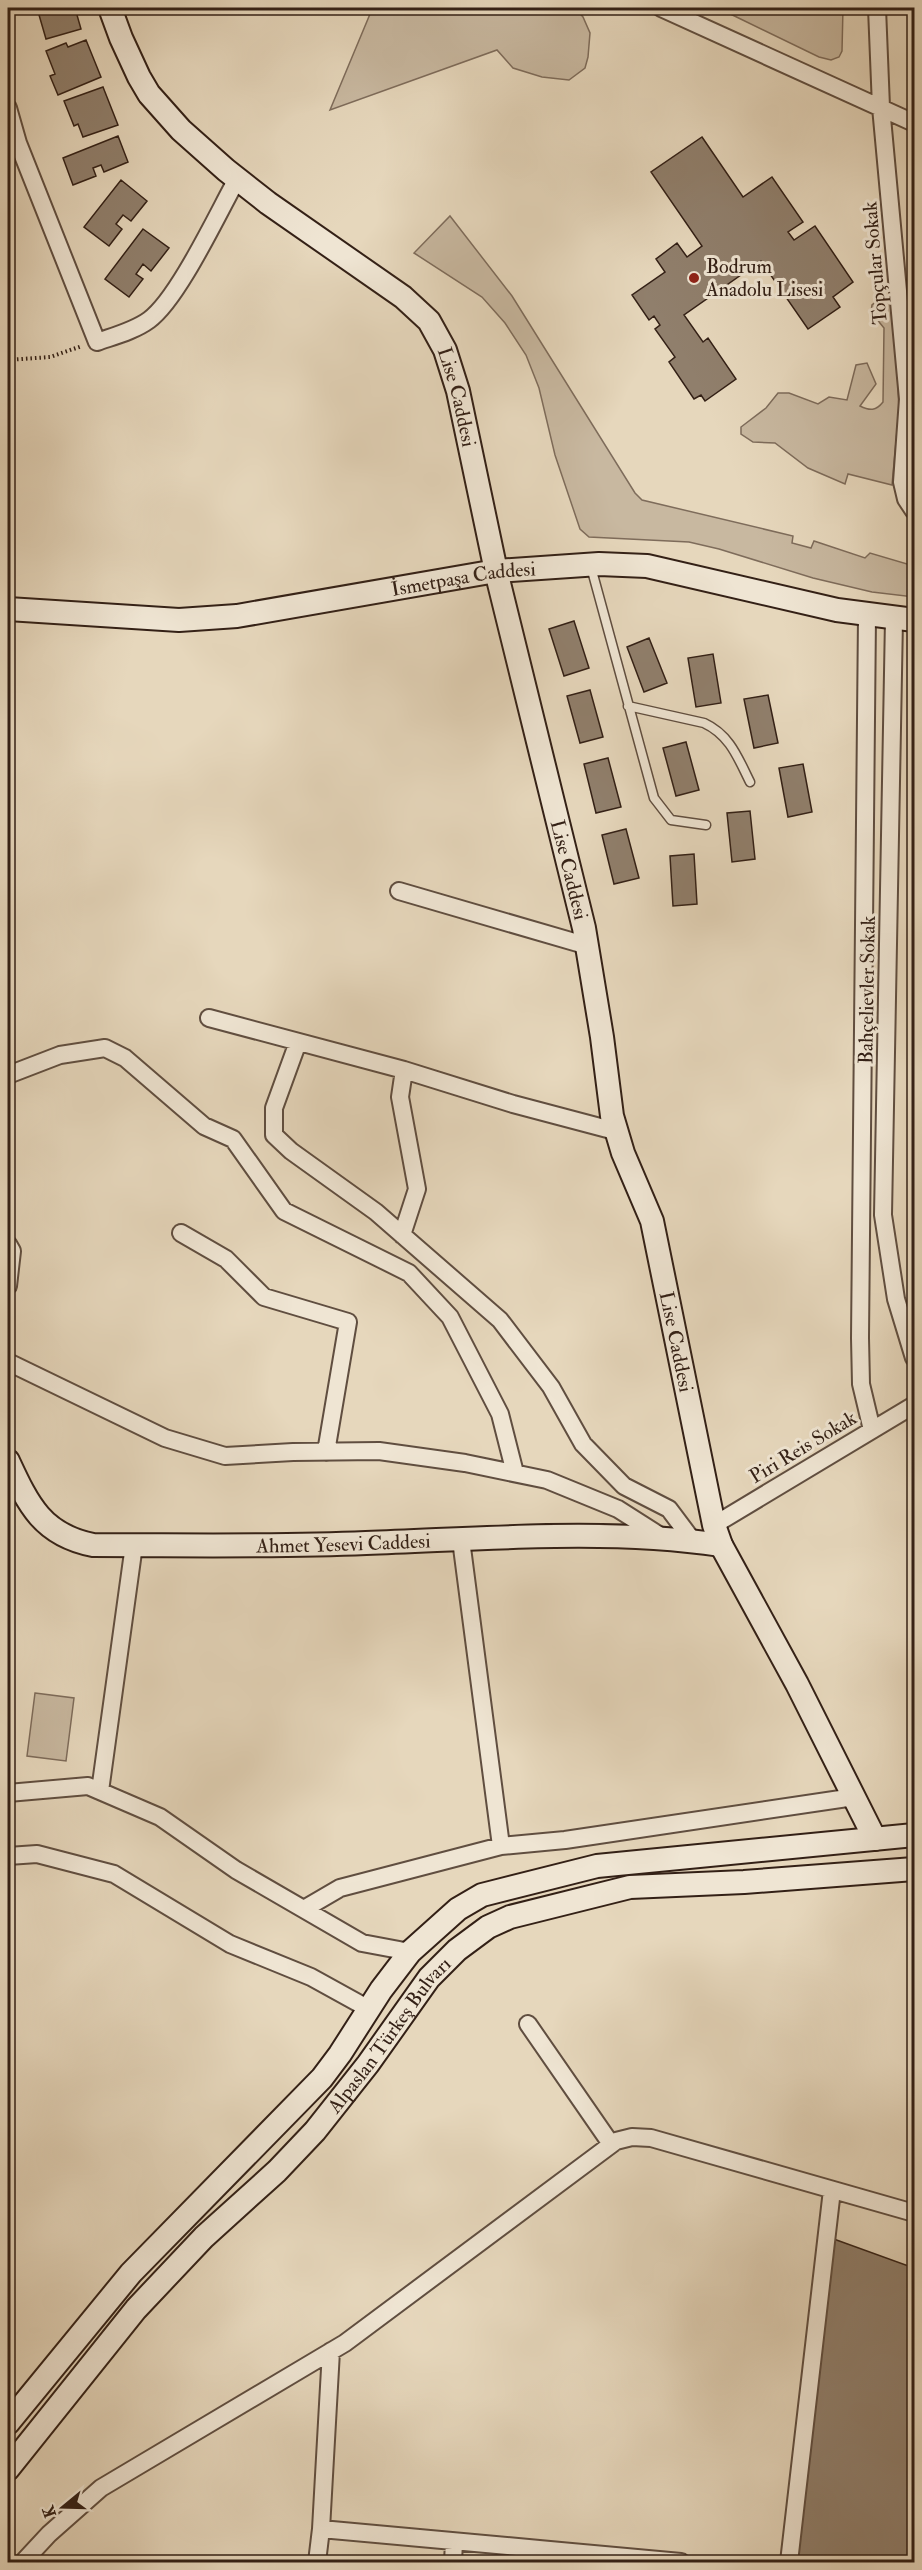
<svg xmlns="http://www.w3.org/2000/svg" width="922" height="2570" font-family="'IM FELL Double Pica',serif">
	<rect width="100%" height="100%" fill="#e6d7bc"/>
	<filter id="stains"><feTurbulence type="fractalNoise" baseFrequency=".00333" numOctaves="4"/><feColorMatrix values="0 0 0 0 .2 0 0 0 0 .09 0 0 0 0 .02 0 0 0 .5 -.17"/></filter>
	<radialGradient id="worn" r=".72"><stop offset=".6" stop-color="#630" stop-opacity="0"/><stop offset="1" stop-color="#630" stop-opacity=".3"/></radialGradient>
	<path fill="#c8b8a0" stroke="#7e6c5b" stroke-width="1.5" d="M 367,8 L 575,8 L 583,17 L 590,33 L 588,57 L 585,68 L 569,80 L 542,77 L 513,68 L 497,50 L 330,110 L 370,14 Z
		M 718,8 L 843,8 L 842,51 L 839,57 L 831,60 L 819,57 Z
		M 450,216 L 512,296 L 635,493 L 642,500 L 793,536 L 792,543 L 811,548 L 814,541 L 865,558 L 870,553 L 914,566 L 914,597 L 872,592 L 813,578 L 719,549 L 689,542 L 589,537 L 580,529 L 555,455 L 539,388 L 526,355 L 505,323 L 482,297 L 414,253 Z
		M 883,296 L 890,296 L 896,345 L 899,409 L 892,485 L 848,474 L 845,484 L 808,468 L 775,443 L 753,442 L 741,434 L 741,427 L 766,408 L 778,393 L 789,393 L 818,404 L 829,397 L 847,400 L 856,365 L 867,363 L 876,384 L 860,406 C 870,411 876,411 883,402 L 884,328 L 871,312 L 872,305 Z
		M 35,1693 L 74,1698 L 66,1761 L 27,1756 Z"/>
	<path fill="#907f6c" stroke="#332016" stroke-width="1.5" d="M 37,8 L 75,8 L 81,29 L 46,39 Z
		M 86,40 L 101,77 L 58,95 L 50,76 L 55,74 L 46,51 L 66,43 L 68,47 Z
		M 103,87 L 118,125 L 83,137 L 78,124 L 74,126 L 64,101 Z
		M 118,136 L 128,162 L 104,172 L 101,165 L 93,168 L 96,176 L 73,185 L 63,158 Z
		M 702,137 L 743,197 L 772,177 L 803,222 L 788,232 L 794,240 L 815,226 L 853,282 L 833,297 L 840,307 L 808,329 L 761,261 L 684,315 L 703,342 L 708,338 L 736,379 L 705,401 L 701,395 L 694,399 L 669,362 L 675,357 L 655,329 L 660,325 L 654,316 L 649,320 L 632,295 L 665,272 L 656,259 L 677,243 L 687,257 L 702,246 L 651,172 Z
		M 121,180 L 147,201 L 131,221 L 123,215 L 116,224 L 122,229 L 109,246 L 84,227 Z
		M 143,229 L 169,248 L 151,271 L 143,264 L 136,274 L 143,279 L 129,297 L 105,279 Z
		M 574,621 L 589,668 L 564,676 L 549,629 Z
		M 649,638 L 667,683 L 644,692 L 627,647 Z
		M 713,654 L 721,703 L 696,707 L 688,658 Z
		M 590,690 L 603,737 L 580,743 L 567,696 Z
		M 768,695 L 778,743 L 754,748 L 744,699 Z
		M 686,742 L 699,790 L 676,796 L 663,748 Z
		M 608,758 L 621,807 L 596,813 L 584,764 Z
		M 803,764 L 812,812 L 788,817 L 779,768 Z
		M 750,811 L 755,859 L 732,862 L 727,813 Z
		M 626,829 L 639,878 L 614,884 L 602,835 Z
		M 694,854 L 697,904 L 673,906 L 670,856 Z
		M 831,2238 L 914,2268 L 914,2562 L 849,2562 L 794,2556 Z"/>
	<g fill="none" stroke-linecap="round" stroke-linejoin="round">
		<defs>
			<path id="lane" d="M 591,567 L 654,798 L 671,820 L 706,825
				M 628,706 L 704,723 C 730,735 738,758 750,782"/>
			<path id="street" d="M 661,8 L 914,123
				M 877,8 L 881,107 L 908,399 L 902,482 L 906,499 L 914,511
				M 8,108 L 18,143 L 97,342 C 114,336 134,331 149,320 C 178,299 218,213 237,179
				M 867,616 L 860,1338 L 861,1384 L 872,1430
				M 894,619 L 883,1215 L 896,1299 L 914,1358
				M 399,891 L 588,946
				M 209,1018 L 404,1070 L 513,1104 L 615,1131
				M 298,1042 L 274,1108 L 274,1135 L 291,1151 L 376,1212 L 500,1320 L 551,1387 L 583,1444 L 624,1486 L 669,1509 L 693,1541
				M 8,1075 L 60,1055 L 105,1048 L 125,1058 L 204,1126 L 233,1139 L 284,1211 L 409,1273 L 450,1317 L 500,1414 L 515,1473
				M 181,1233 L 226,1259 L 264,1297 L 348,1322 L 326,1452
				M 402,1235 L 417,1189 L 400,1097 L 404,1070
				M 8,1244 L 12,1251 L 8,1286
				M 8,1362 L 165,1438 L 225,1456 L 293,1452 L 379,1451 L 465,1463 L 547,1480 L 618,1509 L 662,1537
				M 714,1525 L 914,1405
				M 461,1540 L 501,1846
				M 100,1791 L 134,1545
				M 8,1793 L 88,1786 L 160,1817 L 236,1870 L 362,1943 L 410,1952
				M 8,1856 L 37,1854 L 114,1874 L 230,1944 L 311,1977 L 369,2009
				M 304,1909 L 340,1888 L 501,1846 L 565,1840 L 854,1797
				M 528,2024 L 611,2144
				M 321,2529 L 681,2562
				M 23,2562 L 49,2534 L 101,2488 L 345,2343 L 616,2141 L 632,2137 L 651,2138 L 914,2213
				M 317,2562 L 321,2529 L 331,2351
				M 453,2562 L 454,2542
				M 789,2562 L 832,2190"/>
			<g id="secondary">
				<path id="s1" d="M 110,8 L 121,38 L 139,77 L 149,94 L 181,130 L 226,170 L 268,203 L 403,297 L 429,321 L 445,350 L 458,391 L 496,571 L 584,928 L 602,1037 L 612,1116 L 623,1153 L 652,1221 L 714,1525 L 721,1545 L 797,1684 L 875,1839"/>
				<path id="s2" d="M 8,609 L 179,620 L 237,616 L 496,571 L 599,564 L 647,566 L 837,610 L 914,620"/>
				<path id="s3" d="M 8,1461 C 28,1504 42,1535 93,1545 C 184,1545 275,1547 366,1543 C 484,1539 604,1528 721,1545"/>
				<path d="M 8,2423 L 131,2273 L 322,2078 L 340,2054 L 381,1990 L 410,1952 L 458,1909 L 482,1895 L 597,1866 L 914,1835"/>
				<path id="s4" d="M 8,2469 L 136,2309 L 204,2237 L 277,2171 L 315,2131 L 368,2064 L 429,1978 L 457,1950 L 488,1927 L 510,1917 L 630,1887 L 744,1882 L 914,1869"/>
			</g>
		</defs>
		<use href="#lane" stroke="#604e40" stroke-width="11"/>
		<use href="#street" stroke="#604e40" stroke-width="20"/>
		<use href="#secondary" stroke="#332016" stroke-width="26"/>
		<path stroke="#332016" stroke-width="4" stroke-dasharray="1.5 3" stroke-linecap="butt" d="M 8,360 L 50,357 L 82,346"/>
		<use href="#lane" stroke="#efe5d3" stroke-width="8"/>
		<use href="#street" stroke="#efe5d3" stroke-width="16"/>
		<use href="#secondary" stroke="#efe5d3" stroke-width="22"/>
	</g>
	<circle fill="#8f2418" stroke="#efe5d3" stroke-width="2" cx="694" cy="278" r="6"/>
	<g text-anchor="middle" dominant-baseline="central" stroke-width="6" stroke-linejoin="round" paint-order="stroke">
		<g font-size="20" fill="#332016" stroke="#efe5d3">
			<text transform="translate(875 263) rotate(-95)">Topçular Sokak</text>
			<text stroke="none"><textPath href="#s1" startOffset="538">Lise Caddesi</textPath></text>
			<text stroke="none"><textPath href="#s2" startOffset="459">İsmetpaşa Caddesi</textPath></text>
			<text stroke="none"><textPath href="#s1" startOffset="1024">Lise Caddesi</textPath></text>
			<text transform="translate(867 990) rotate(-89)">Bahçelievler Sokak</text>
			<text stroke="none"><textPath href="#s1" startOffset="1510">Lise Caddesi</textPath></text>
			<text transform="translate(803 1447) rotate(-31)">Piri Reis Sokak</text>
			<text stroke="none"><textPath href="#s3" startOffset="376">Ahmet Yesevi Caddesi</textPath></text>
			<text stroke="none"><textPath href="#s4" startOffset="579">Alpaslan Türkeş Bulvarı</textPath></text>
		</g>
		<g font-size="20" fill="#332016" stroke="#efe5d3" text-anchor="start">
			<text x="706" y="266">Bodrum<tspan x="706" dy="23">Anadolu Lisesi</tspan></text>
		</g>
	</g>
	<rect width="922" height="2570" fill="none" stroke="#e6d7bc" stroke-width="30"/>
	<rect x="9" y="9" width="904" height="2552" fill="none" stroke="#332016" stroke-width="3"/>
	<rect x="15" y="15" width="892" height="2540" fill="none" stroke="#332016" stroke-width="1.5"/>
	<g transform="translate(63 2507) rotate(251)" stroke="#efe5d3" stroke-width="4.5" paint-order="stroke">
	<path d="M0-4.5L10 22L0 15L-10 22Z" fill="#332016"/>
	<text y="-9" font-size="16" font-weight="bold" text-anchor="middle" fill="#332016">K</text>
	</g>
	<rect width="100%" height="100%" filter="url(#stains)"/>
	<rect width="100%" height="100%" fill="url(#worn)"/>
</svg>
